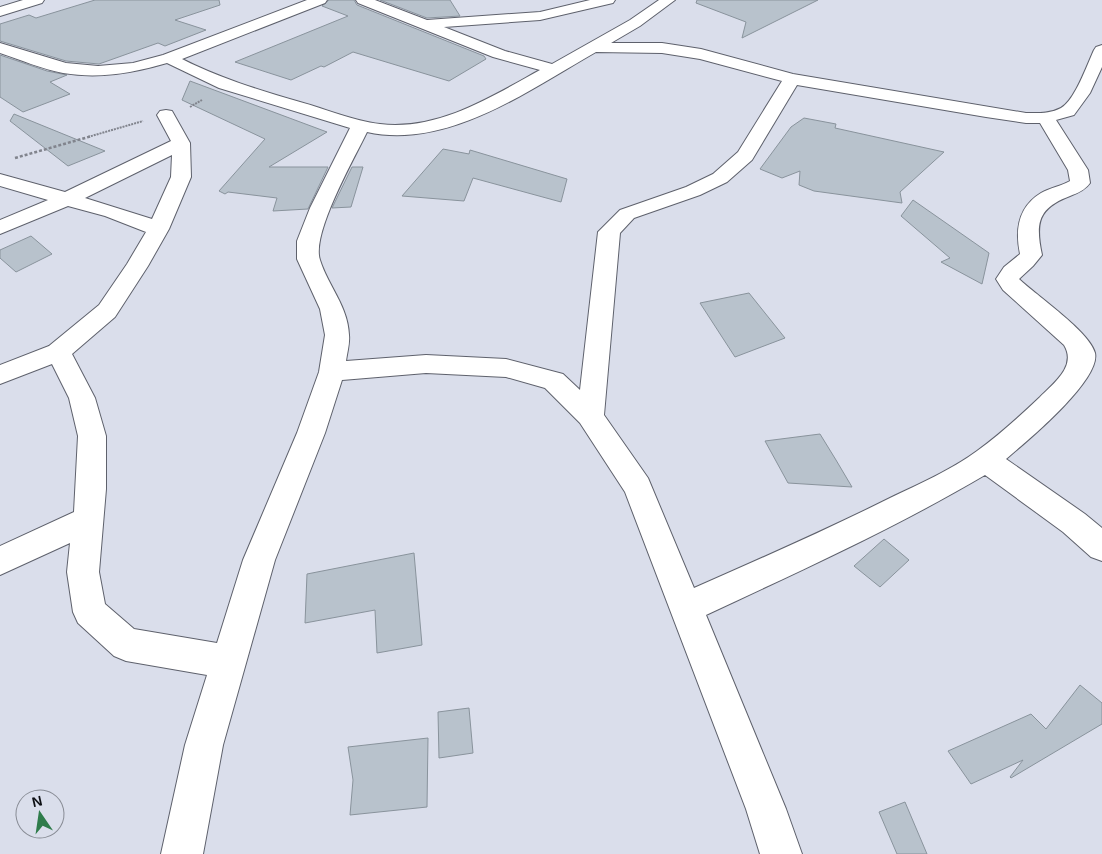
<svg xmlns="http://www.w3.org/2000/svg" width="1102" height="854" font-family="Helvetica,sans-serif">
	<rect width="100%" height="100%" fill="#dadeeb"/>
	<path fill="#b8c2cc" stroke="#89939c" d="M 95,0 L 219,0 L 220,5 L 175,20 L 206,30 L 165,46 L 158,43 L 99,64 L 66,61 L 0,41 L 0,24 L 29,15 L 36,18 Z
		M 329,0 L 354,0 L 357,5 L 484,56 L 486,59 L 449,81 L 353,52 L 324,67 L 321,66 L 291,80 L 235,62 L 348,16 L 322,6 Z
		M 380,0 L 450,0 L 460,16 L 427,18 Z
		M 697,0 L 818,0 L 742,38 L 746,22 L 696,3 Z
		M 0,55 L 47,71 L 67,75 L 50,82 L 70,94 L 23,112 L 0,97 Z
		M 190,81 L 327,132 L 269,167 L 328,167 L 308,209 L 273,211 L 277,198 L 228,192 L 225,194 L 219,191 L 265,139 L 182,100 Z
		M 14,114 L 105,151 L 68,166 L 10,121 Z
		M 804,118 L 836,124 L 835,128 L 944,152 L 900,192 L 902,203 L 814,191 L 799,185 L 800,171 L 782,178 L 760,169 L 791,127 Z
		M 443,149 L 469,154 L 470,150 L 567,179 L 561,202 L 473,178 L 464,201 L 402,196 Z
		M 352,167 L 363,167 L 351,207 L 332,208 Z
		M 913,200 L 989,253 L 982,284 L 941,262 L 950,258 L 901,216 Z
		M 31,236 L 52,254 L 16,272 L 0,258 L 0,250 Z
		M 749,293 L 785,338 L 735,357 L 700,303 Z
		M 820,434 L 836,460 L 852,487 L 788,483 L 765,441 Z
		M 884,539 L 909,560 L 880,587 L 854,566 Z
		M 414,553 L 422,645 L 377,653 L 375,610 L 305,623 L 307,574 Z
		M 1080,685 L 1102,703 L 1102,724 L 1011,778 L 1010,777 L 1023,760 L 971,784 L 948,751 L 1031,714 L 1046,729 Z
		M 469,708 L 473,753 L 439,758 L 438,712 Z
		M 428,738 L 427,807 L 350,815 L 353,780 L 348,747 Z
		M 905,802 L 927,854 L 897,854 L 879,812 Z"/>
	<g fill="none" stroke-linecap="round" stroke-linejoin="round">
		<defs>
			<path id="minor" d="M 307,0 L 327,0 L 325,3 L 182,59 C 219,78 259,90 300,102 C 326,109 353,121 380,124 C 438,131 491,97 540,70 L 493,57 L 358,3 L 356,0 L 375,0 L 427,20 L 540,12 L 590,0 L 615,0 L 613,3 L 540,20 L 444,27 L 505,51 L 552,64 L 630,20 L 659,0 L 675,0 L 640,26 L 611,43 L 662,43 L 701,49 L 793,74 L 1026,113 C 1037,113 1050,114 1061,108 C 1075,100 1087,65 1094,50 L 1096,47 L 1102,45 L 1102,67 L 1090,93 L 1074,115 L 1056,120 L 1088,170 L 1090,183 C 1085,190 1078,193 1070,196 C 1038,208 1035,223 1042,255 L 1033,266 L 1019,279 C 1036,295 1090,332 1095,353 C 1101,380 1026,442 1006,459 L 1085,514 L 1102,528 L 1102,561 L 1091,557 L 1063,532 L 985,475 C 895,528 800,571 706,615 L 786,809 L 802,854 L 760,854 L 746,809 L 625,492 L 580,423 L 545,388 L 506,377 L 426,373 L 342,380 L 325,433 L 275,560 L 223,745 L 203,854 L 161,854 L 185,745 L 207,675 L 126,661 L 114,656 L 78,623 L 73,612 L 67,572 L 70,543 L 0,575 L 0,546 L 74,512 L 78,436 L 69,398 L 52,364 L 0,384 L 0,365 L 49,346 L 99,305 L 127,264 L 146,232 L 105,216 L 68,206 L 0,234 L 0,220 L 48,200 L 0,186 L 0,174 L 65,192 L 171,141 L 157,115 L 160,111 L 166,110 L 172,111 L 190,143 L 191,177 L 169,229 L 148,266 L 115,317 L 72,354 L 95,398 L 106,436 L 106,489 L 99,572 L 105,604 L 134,629 L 217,643 L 243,560 L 297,433 L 319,372 L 325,335 L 320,309 L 297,259 L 297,241 L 310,208 L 350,128 L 219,88 L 167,63 C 133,73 99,79 63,73 C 42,69 21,60 0,53 L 0,43 L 66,63 L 98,66 L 133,63 L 163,55 ZM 596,52 L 662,53 L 700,59 L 782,81 L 738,152 L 713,174 L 686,187 L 620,210 L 598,232 L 580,390 L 563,374 L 506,359 L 426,355 L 346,361 C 347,353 350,343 349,335 C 348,306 328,286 320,260 C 311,234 354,159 367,132 C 447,150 529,90 596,52 ZM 797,85 L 986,117 L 1026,123 L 1040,123 L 1068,170 L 1070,181 C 1061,186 1050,188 1041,193 C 1018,207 1015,230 1020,254 L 1004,267 L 996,279 L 1003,290 L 1064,345 C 1077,366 1054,383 1040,397 C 1020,416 999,435 977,451 C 951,470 919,484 890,498 C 826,530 760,559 694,588 L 648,478 L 604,415 L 620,233 L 634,218 L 700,195 L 727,182 L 752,160 ZM 172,155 L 171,177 L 152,219 L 85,198 Z"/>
			<path id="major" d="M 23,0 L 44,0 L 42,3 L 0,16 L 0,7 Z"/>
		</defs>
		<use href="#minor" stroke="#5e616c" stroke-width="2"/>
		<use href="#major" stroke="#5e616c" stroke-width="2"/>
		<path stroke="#81848d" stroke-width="2" stroke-dasharray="2 1" stroke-linecap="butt" d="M 190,107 L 202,100
			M 88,137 L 143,121"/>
		<path stroke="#81848d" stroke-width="2.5" stroke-dasharray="3 2" stroke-linecap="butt" d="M 15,158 L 92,136"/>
		<use href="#minor" fill="#fff" fill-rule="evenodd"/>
		<use href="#major" fill="#fff" fill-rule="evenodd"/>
	</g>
	<g transform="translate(40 814) rotate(347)"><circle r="24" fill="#dadeeb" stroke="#888c95"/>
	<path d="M0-4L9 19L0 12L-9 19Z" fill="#2f7c4b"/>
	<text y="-8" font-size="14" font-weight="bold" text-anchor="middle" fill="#0e1014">N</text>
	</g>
</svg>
